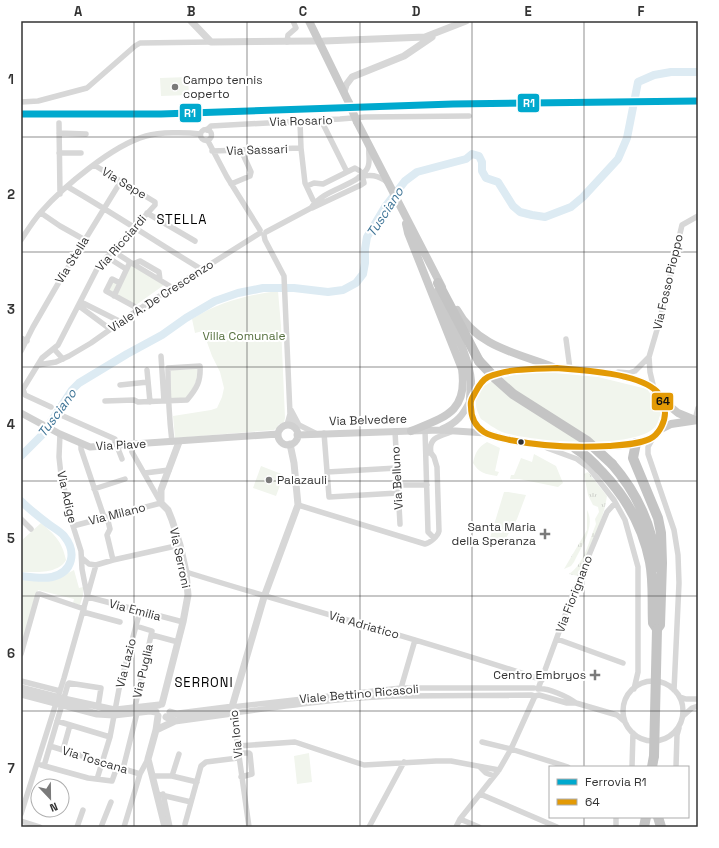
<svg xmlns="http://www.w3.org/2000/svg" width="719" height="848" font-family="'Space Grotesk',sans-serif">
	<defs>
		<pattern id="grass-tufts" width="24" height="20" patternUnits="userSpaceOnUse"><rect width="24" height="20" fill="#f1f5ed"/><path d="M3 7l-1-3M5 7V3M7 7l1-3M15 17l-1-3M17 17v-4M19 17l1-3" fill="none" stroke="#cfd2cc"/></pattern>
	</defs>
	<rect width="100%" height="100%" fill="#fff"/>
	<path fill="url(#grass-tufts)" d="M 588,472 L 607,496 C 603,524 588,550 578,576 L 569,574 C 584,564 589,541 596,524 L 595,519 L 599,512 L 598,507 L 593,505 L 588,495 L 584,474 Z
		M 587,510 C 596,526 581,547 574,562 L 571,566 L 564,569 L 587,530 Z"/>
	<path fill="#f1f5ed" d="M 188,77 L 189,95 L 161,96 L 160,78 Z
		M 128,263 L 164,285 L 136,305 L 105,289 L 111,277 L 119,281 Z
		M 278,291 L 281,326 L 285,418 L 284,422 L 278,425 L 278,427 L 274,430 L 175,438 L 173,416 L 211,410 L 217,408 L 222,397 L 224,388 L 220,372 L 212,356 L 203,331 L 195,333 L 192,319 C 219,302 247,295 278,291 Z
		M 198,369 C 197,381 194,388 187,398 L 171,399 L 171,370 Z
		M 532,373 L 555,373 L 598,377 L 647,389 L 655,400 L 661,413 C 659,417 658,424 655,427 C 635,450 529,442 502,432 C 495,429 487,423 481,419 C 479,415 476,409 476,405 C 474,378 513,375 532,373 Z
		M 487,442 L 500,448 L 495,471 L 499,472 L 497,476 C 485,474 479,473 473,463 C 475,453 478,447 487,442 Z
		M 534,454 L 556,466 L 563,483 L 558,487 L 519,479 L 510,479 L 511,475 L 514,475 L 521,458 L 532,462 Z
		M 261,466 L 284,475 L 276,496 L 253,488 Z
		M 504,492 L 508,492 L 526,495 L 517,519 L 502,545 L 494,543 L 490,538 Z
		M 41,523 C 55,535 62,541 66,560 C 58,574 36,572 21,572 L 21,541 Z
		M 74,570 L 79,588 L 83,587 L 83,595 L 80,605 L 73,603 L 74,599 L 38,590 L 21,649 L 21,580 C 40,581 57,579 74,570 Z
		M 309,753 L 312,782 L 297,784 L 294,756 Z"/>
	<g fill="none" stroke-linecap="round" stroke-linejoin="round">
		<path stroke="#ddebf3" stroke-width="8" d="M 21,456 L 43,434 L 72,390 L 79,383 L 127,354 L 162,335 L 186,318 L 215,301 L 238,293 L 263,288 L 294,288 L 328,292 L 343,290 L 356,283 L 363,274 L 365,263 L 365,249 L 367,237 L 385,207 L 405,181 L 417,172 L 466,159 L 472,154 L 479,156 L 482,162 L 482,171 L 486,178 L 498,182 L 513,206 L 520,212 L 532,215 L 545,217 L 571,207 L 583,197 L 618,159 L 627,138 L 638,82 L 654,75 L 671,72 L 698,72
			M 21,501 C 29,509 38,516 47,523 C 52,527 60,531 64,536 C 77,552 73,572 52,577 C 43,579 30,577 21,576"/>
		<path stroke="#d7d7d7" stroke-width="5.5" d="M 287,42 L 288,35 L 296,28 L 293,21
			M 21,102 L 38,101 L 87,88 L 135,46 L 140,43 L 211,42
			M 321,120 L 347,172
			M 300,122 L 301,148 L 305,183 L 313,200
			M 59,123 L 60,194
			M200.5 135a5.5 5.5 0 1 1 11 0a5.5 5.5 0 1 1-11 0Z
			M 207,130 L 211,126 L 340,119 L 365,117 L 469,116
			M 59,133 L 86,134
			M 208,141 L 227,177 L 260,230
			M 212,151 L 301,148
			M 59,153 L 81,153
			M 359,177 C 370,174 378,175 387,182
			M 231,184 L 250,176 L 251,172 L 241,150
			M 307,186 L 314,183 L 323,184 L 355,168 L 360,171
			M 68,187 C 113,213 156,242 201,269
			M 312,208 L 361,185 L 364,183 L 363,179
			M 41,213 L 60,226 L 85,240
			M 147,213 L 195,241
			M 266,232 L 311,208 C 324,188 356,187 367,169 C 371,163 368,155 369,148
			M 264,235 L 265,240 L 284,276 L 290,414 L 287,425
			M 21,240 C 27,231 33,221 41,212 C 63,187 113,145 146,136 C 160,132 186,132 200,134
			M 113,251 L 130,262 L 173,288
			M 107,257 L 126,269
			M 133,264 L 140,261 L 159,272 L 160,280
			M 120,283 L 112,279 L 106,291 L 139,309
			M 114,296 L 130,262
			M 81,302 L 121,322
			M 79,306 L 110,329
			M 21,338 L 27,341
			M 566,339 L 570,369
			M 54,349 L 63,359
			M 21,351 L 33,327 L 59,282 L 121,181
			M 161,356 L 164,401
			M 649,357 L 650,372 L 654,389
			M 38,365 L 56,362 L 69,356 L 91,343 L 139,309 L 260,233
			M 147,370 L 150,402
			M 618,372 L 629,373 L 635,371 L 649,357 L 659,323 L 682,225 L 698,216
			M 120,385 L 148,382
			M 23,389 L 42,358 L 58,345 L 98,267 L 155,205 L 155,202 L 94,165
			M 23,389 L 25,395 L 51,407
			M 105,401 L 134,400 L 138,402 L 187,400 C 197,388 201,381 200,366 L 168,368 C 168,393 169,417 172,442
			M 291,410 L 299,425 L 317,434
			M 63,416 L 115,439 L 115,446
			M 291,418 L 294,427
			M 695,420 L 698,408
			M 425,430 L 428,532 L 434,538
			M 395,431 L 400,524
			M 324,433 L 329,497 L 398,493
			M 60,434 L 59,457 L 61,475 L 73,526 L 81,551 L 82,569 L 87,595
			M 653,438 L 648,447 L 648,454 L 674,530 L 678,555 L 679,583 L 674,690
			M 81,444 L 81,449 L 104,517
			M 117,446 L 122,459
			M 547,448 L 577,459 L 589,468 L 614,500 L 625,520 L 638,567 L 638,672 L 634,689
			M 431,453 C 428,438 439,436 451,432
			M 327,472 L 397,468
			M 145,473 L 169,470
			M 398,485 L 427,485
			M 94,489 L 125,479
			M 298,505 L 425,544 C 430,543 438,536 439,531 L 437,467 L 434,457 L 431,453 L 426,453
			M 107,517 L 110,529 L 107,535 L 113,560
			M 21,519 L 31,529
			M 73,526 L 161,503 L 132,452 L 131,445
			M 82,558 L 89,564 L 96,565 L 113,560 L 180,545
			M 186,572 C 304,609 425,640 542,680
			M 88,597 L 183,622
			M 83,612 L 120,622
			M 152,635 L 178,642
			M 557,639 L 623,663
			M 21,654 L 38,594 L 40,594 L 84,609
			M 21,681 L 60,691
			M623 711a30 30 0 1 1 60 0a30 30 0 1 1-60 0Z
			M 401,688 L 415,640
			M 538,689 L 574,591 L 607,512 L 615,503
			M 538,689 C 547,687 568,697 576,703 L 617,715 L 625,722
			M 680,697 L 686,699 L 698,699
			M 135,707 L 152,631 L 136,626
			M 232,707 L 401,688 L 534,688
			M 683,716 L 692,708 L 698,706
			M 57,721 L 110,737
			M 482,742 L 511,749 L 568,767
			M 50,746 L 140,774
			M 238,746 L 295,742 L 364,765 L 436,761 L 451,761 L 499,770
			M 63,750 L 70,725
			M 238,753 L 249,753 L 250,754 L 252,774 L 241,777
			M 41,765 L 88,778 L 112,781 L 117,767
			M 44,766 L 68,684 L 69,683 L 101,688 L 98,707
			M 480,767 L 486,773 L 494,776
			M 632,767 L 633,733
			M 676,767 L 677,735 L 679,728
			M 123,769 L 137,713
			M 152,776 L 172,776 L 197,782
			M 172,776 L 179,754
			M 97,779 L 110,737 L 119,689 L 140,611
			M 157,794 L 191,802
			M 163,794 L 170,827
			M 480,794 L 557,827
			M 21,814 L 64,678 L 96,565
			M 616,817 L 616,827
			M 460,819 L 479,827
			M 21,821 L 40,827
			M 185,824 L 201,766 L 206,762 L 238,758
			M 77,827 L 83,810
			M 101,827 L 111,802
			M 124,827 L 140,774 L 148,759
			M 249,827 L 233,713 C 288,706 344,697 400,696 L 532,695 L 535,696 L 539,695 L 567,703 L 576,703
			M 369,827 L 404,762
			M 456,827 L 460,819 L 499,770 L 511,749 L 535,696"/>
		<path stroke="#d7d7d7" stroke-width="7" d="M 191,21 L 211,42 L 315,41
			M 324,41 L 425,37 L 466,21
			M 344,92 L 346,85 L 352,77 L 404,56 L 432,37
			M 21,688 L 64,699 L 115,710 L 159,705
			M 21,694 L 97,714 L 114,715 L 150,711 L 156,712
			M 162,704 L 183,622 L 188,595 L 186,572 L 180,545 L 172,520 L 168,510 L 161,503 L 161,490 L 179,442
			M 170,712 L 177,714 L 232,707
			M 158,716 L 156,730 L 148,759 L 165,827
			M 166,717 L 175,721 L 233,713 L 232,707 L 264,597 L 298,505 L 294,463 L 290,444
			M 156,730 L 175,721"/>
		<path stroke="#d0d0d0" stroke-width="7" d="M 21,413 L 60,434 L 90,447 L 278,434
			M278 435a10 10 0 1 1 20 0a10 10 0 1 1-20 0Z
			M 442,429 C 457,423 463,415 470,401
			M 297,435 L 440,430 L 486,433"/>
		<path stroke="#cacaca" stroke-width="8" d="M 309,21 L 349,103
			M 357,122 L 442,287
			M 406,224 L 408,233 L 462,369 C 468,412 445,417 411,431
			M 438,291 C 448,317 469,355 471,381 C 471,387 470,394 470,400
			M 457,310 C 477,347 517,353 553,367
			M 557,368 C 582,370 634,373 654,389 C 661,394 665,404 665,413 C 665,421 660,432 653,437 C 643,444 622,445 609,446 C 574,448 545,447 510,440 C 502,438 492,437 484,432 C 475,426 471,417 471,407 C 470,401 472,398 475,393 C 478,387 482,380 488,377 C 509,368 535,369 557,368 Z
			M 662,400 L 678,413 L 695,420
			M 659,430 L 671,424 L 698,420"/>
		<path stroke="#c4c4c4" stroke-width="10" d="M 438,283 L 479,361
			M 636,443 L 633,458 L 658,518 L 661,533 L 662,563 L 660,625 L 657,629
			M 575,448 C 586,455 593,462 602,472 C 627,498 643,527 650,562 C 654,582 652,603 653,623 L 657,629
			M 612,464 C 638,494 653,527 657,567
			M 652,767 L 654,756
			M 658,817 L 661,827
			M 644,827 L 646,817"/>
		<path stroke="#cacaca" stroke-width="8" d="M 349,103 L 357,122"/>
		<path stroke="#c4c4c4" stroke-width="10" d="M 479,361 L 495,378 L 513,394 L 587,441 L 612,464
			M 654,756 L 657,629"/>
		<defs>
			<path id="bus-1" d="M 557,368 C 582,370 634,373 654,389 C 661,394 665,404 665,413 C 665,421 660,432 653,437 C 643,444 622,445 609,446 C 574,448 545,447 510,440 C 502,438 492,437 484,432 C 475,426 471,417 471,407 C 470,401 472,398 475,393 C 478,387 482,380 488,377 C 509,368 535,369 557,368 Z"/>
		</defs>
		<use href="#bus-1" stroke="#fff" stroke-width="9"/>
		<use href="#bus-1" stroke="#e39a05" stroke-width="6"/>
		<defs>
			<path id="rail-1" d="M 21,114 L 161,114 L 453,104 L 698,101"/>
		</defs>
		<use href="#rail-1" stroke="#fff" stroke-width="10"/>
		<use href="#rail-1" stroke="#00a9ce" stroke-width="7"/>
	</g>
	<path fill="none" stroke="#333" stroke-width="1" stroke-opacity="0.55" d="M 134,21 L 134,827M 247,21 L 247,827M 360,21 L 360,827M 472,21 L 472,827M 584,21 L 584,767M 21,137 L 698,137M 21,252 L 698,252M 21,367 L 698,367M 21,481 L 698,481M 21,596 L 698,596M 21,711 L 698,711M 584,817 L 584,827"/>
	<g fill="#7a7a7a" stroke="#fff" stroke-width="1.5">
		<circle cx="175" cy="87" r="4"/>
		<circle cx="269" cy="480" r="4"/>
		<path d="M543 528h4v4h4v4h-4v4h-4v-4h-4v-4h4z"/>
		<path d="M593 669h4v4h4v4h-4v4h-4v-4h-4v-4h4z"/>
	</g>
	<circle fill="#333" stroke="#fff" stroke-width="1.5" cx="521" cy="442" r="3.5"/>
	<g text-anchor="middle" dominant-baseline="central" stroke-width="4" stroke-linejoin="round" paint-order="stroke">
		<g font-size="12" fill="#333" stroke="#fff" text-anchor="start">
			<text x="183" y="80">Campo tennis<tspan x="183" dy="14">coperto</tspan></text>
			<text x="277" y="480">Palazauli</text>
			<text x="536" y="527" text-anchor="end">Santa Maria<tspan x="536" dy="14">della Speranza</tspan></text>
			<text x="586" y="675" text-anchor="end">Centro Embryos</text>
		</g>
		<g font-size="12" fill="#333" stroke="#fff">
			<text transform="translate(301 121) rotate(-2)">Via Rosario</text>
			<text transform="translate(257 150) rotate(-2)">Via Sassari</text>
			<text transform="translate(124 183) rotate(31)">Via Sepe</text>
			<text transform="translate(121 243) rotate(-49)">Via Ricciardi</text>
			<text transform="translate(72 260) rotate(-58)">Via Stella</text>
			<text transform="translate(668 282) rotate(-77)">Via Fosso Pioppo</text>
			<text transform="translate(161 296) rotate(-33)">Viale A. De Crescenzo</text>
			<text transform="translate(368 420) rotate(-2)">Via Belvedere</text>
			<text transform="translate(121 445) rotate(-3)">Via Piave</text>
			<text transform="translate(397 478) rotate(-93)">Via Belluno</text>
			<text transform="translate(67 497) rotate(77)">Via Adige</text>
			<text transform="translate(117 514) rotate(-14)">Via Milano</text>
			<text transform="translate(180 558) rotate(78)">Via Serroni</text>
			<text transform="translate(574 594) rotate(-69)">Via Fiorignano</text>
			<text transform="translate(135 610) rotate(15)">Via Emilia</text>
			<text transform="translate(364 625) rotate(16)">Via Adriatico</text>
			<text transform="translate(126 663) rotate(-76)">Via Lazio</text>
			<text transform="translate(143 671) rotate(-77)">Via Puglia</text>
			<text transform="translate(359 694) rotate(-5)">Viale Bettino Ricasoli</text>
			<text transform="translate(236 734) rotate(-96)">Via Ionio</text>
			<text transform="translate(95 760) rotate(17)">Via Toscana</text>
		</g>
		<g font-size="12" fill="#56703f" stroke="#fff">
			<text x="244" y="336">Villa Comunale</text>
		</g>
		<g font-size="13" font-style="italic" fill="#3f7597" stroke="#fff">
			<text transform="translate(385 212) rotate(-57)">Tusciano</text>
			<text transform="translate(57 413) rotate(-54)">Tusciano</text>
		</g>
		<g font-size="13" letter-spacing="1" fill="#000" stroke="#fff">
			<text x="182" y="219">STELLA</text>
			<text x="204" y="682">SERRONI</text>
		</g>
	</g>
	<g stroke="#fff" stroke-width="1.5">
		<rect x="517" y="93" width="23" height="20" rx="4" fill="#00a9ce"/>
		<rect x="179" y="103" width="23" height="20" rx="4" fill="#00a9ce"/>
		<rect x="651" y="392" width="23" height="19" rx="4" fill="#e39a05"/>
	</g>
	<g font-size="11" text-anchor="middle" font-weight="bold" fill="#fff">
		<text x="529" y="107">R1</text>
		<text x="190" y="117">R1</text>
	</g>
	<g font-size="11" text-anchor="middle" font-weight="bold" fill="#111">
		<text x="663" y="405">64</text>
	</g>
	<rect width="719" height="848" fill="none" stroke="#ffffff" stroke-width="44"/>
	<rect x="549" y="766" width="140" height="52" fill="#ffffff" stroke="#adadad"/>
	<rect x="557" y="779" width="20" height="6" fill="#00a9ce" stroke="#adadad"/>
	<text x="585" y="786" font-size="12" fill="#333333">Ferrovia R1</text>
	<rect x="557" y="799" width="20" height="6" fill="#e39a05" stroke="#adadad"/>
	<text x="585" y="806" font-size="12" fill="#333333">64</text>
	<g transform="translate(50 798) rotate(158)"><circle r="19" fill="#ffffff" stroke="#adadad"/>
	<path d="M0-3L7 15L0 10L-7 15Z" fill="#7a7a7a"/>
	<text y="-6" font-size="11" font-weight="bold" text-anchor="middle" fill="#333333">N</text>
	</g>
	<rect x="22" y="22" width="675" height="804" fill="none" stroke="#333" stroke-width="1.5"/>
	<g font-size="13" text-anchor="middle" font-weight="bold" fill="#333">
		<text x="78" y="16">A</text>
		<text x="191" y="16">B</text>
		<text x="303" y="16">C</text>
		<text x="416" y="16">D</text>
		<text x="528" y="16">E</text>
		<text x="641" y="16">F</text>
		<text x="11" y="84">1</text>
		<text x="11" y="199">2</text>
		<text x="11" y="314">3</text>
		<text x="11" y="429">4</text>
		<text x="11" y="543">5</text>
		<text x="11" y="658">6</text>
		<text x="11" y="773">7</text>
	</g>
</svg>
